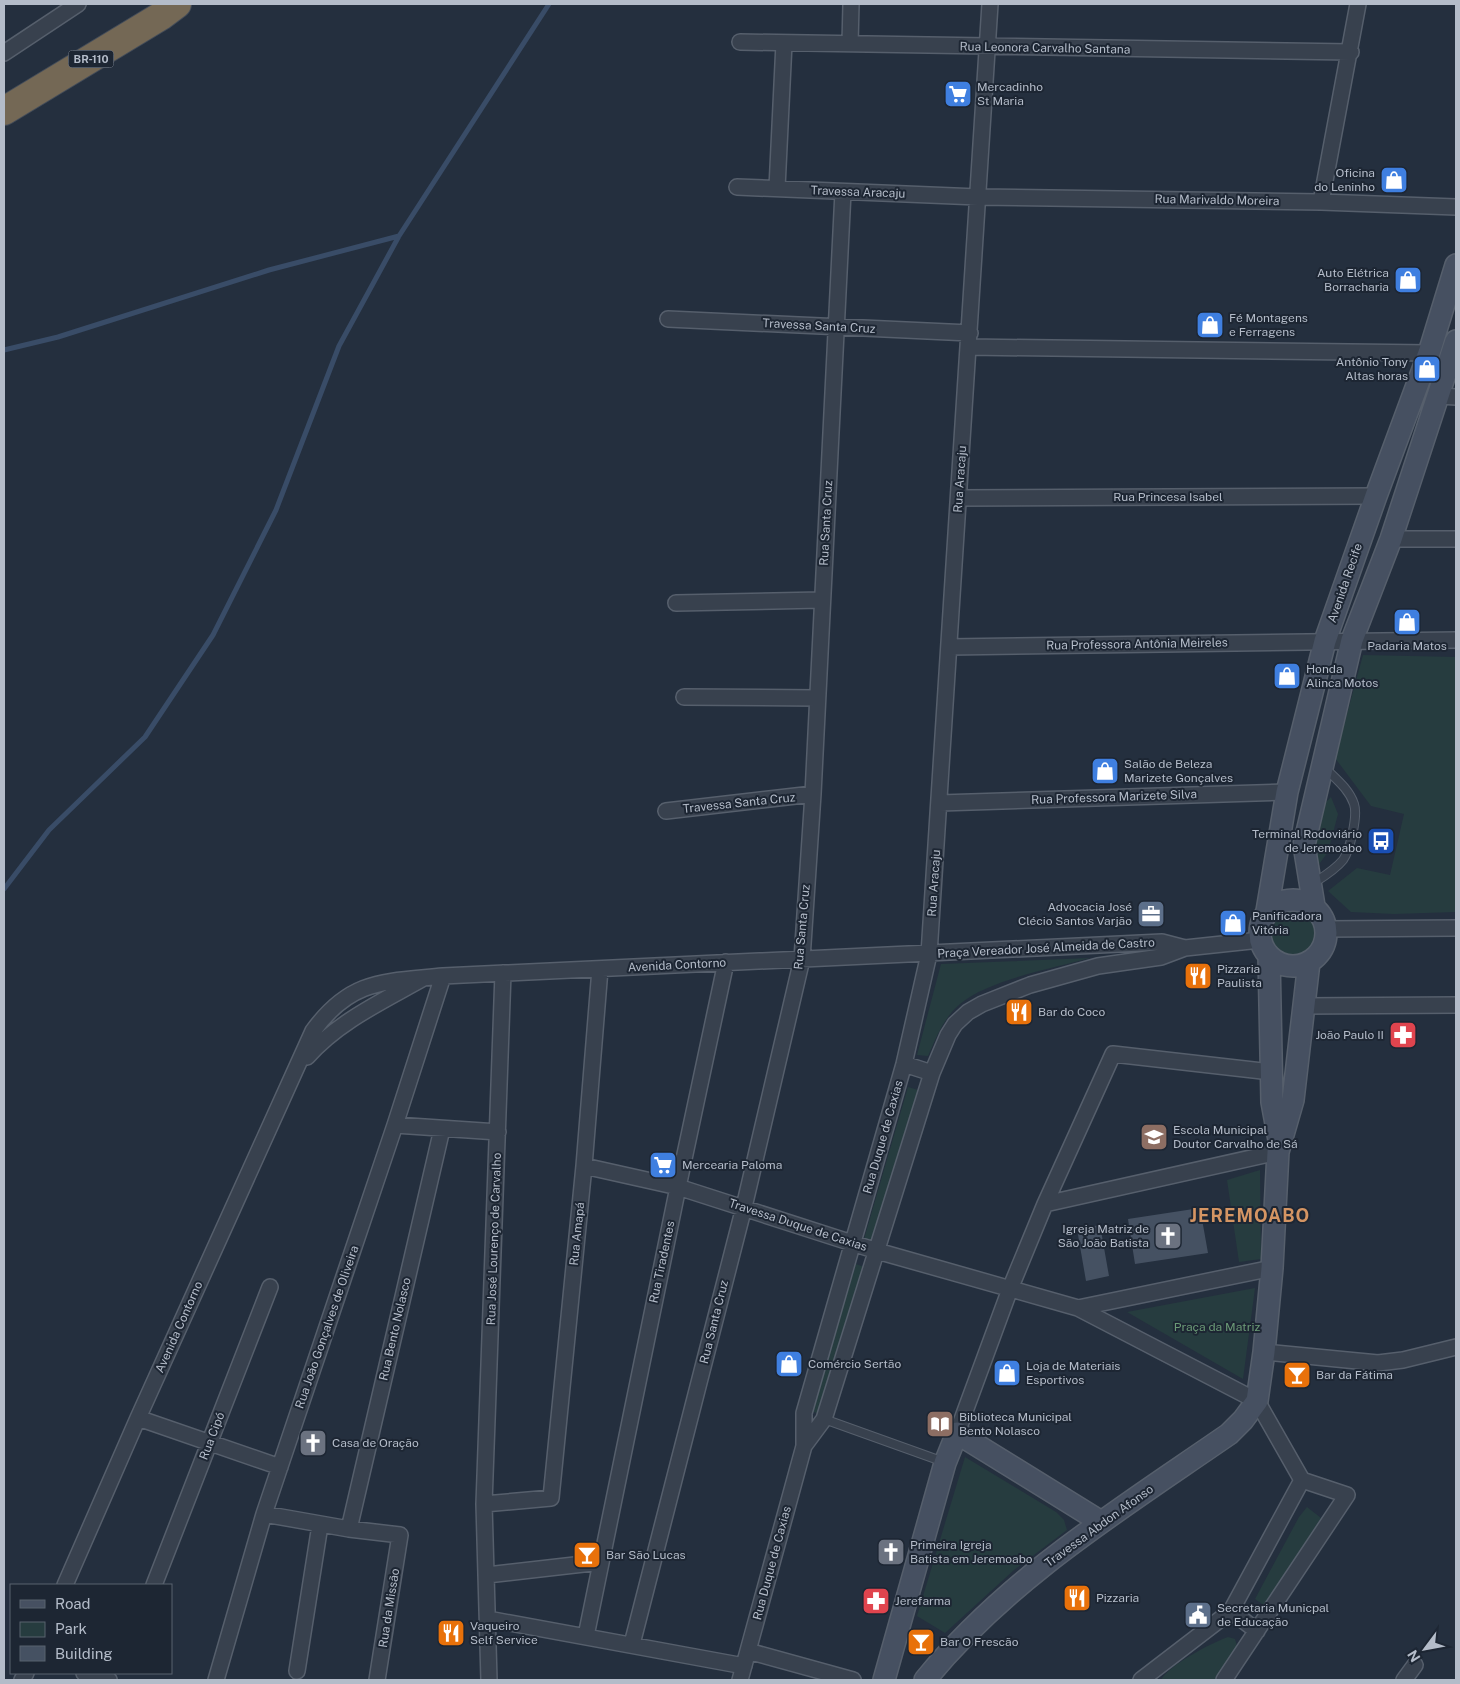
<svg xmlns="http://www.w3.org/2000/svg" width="1460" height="1684" font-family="'Public Sans',sans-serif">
	<rect width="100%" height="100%" fill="#242f3e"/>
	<path fill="#263c3f" d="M 1363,655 L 1456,657 L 1456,912 L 1394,914 L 1351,912 L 1328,891 L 1357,868 L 1390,875 L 1404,814 L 1371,806 L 1335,758 Z
		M 1331,797 L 1338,814 L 1328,852 L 1317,867 L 1313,846 L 1325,803 Z
		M1271 932a23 23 0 1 1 46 0a23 23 0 1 1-46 0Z
		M 1090,958 C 1054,968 988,980 960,1004 C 944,1017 936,1038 928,1056 L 917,1055 L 941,964 Z
		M 908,1087 L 918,1090 L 873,1241 L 864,1239 Z
		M 1260,1170 L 1261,1259 L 1239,1262 L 1227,1180 Z
		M 856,1264 L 864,1267 L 820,1414 L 811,1411 Z
		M 1255,1288 L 1243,1379 L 1127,1312 Z
		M 965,1457 L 1056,1512 L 1064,1520 L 1067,1530 L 1014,1570 L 945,1633 L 917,1616 Z
		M 1307,1507 L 1321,1518 L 1265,1606 L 1255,1599 L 1299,1517 Z
		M 1228,1637 L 1235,1639 L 1238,1650 L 1217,1680 L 1161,1680 C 1169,1665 1211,1643 1228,1637 Z"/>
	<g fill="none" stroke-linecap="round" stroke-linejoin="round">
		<path stroke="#394c67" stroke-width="5" d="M 4,350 L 58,337 L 269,270 L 399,236
			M 4,889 L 49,830 L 145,737 L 213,635 L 276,510 L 339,346 L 399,236 L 549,4"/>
	</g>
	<path fill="#455162" d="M 1200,1208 L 1208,1253 L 1135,1264 L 1128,1219 Z
		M 1100,1225 L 1109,1276 L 1086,1281 L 1077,1229 Z"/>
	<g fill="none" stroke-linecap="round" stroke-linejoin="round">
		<defs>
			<path id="lane" d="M 1312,884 C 1323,877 1335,870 1343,860 C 1350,850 1358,816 1354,804 C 1349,789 1336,779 1325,768
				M 824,1419 L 944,1462"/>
			<path id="street" d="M 740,42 L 1351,52
				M 850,44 L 851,4
				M 4,53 L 78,4
				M 737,187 L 978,197 L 1321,202 L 1456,207
				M 777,188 L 784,43
				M 1321,202 L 1358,4
				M 668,319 L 970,333
				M 969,347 L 1429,353
				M 1439,396 L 1456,397
				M 959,498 L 1376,496
				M 1391,539 L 1456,539
				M 676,603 L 821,600
				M 949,647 L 1456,640
				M 684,697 L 817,698
				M 940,803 L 1287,792
				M 666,811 L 813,794
				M 1327,929 L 1456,928
				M 1304,1006 L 1456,1005
				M 307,1057 C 338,1022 381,1002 422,979
				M 904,1064 L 932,1073
				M 395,1125 L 498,1132
				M 584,1166 L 678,1187 L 877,1251 L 1078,1308 L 1257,1401 L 1302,1480
				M 1045,1204 L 1278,1152
				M 1078,1308 L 1272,1268
				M 1264,1352 L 1378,1363 L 1403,1360 L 1456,1347
				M 138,1418 L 280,1467
				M 957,1433 L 1010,1289 L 1045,1204 L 1113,1054 L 1271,1072
				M 804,1446 L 824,1419 L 932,1073 L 948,1035 L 955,1024 L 968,1012 L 982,1004 L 1030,985 L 1098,966 L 1161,957 L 1185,948 L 1260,940
				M 484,1504 L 551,1498 L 584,1166 L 600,969
				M 264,1514 L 349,1529 L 400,1535 L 377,1680
				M 349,1529 L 442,1129
				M 487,1575 L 601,1562
				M 65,1585 L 138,1418 L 313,1031 C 351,979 384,982 443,976 L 1162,942 L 1185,948
				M 154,1585 L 270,1287
				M 1231,1611 L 1257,1631
				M 488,1619 L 744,1666
				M 586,1636 L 678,1187 L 726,962
				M 632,1644 L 744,1207 L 802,959 L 813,794 L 843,192
				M 748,1651 L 853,1680
				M 297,1671 L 320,1525
				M 84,1673 L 109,1680
				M 22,1680 L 26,1673
				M 216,1680 L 264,1514 L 395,1125 L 443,976
				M 489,1680 L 484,1504 L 503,973
				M 740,1680 L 804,1446 L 804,1413 L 904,1064 L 929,954 L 990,4
				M 1141,1680 L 1231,1611 L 1302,1480
				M 1224,1680 L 1347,1495 L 1302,1480
				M 1404,1680 L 1415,1665"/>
			<path id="secondary" d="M1260 933a33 33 0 1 1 66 0a33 33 0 1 1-66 0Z
				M 1314,906 L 1304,845 L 1352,640 L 1391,539 L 1456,341
				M 1267,911 L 1287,792 L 1325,641 L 1376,496 L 1429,353 L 1456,265
				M 1269,956 L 1272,1102 L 1279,1140
				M 884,1680 L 945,1463 L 957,1433 L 1101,1522
				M 925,1680 C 1008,1578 1122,1508 1229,1434 L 1243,1420 L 1257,1401 L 1264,1352 L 1272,1268 L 1278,1152 L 1293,1100 L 1309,962"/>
			<path id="highway" d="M 4,111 L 161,16 L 177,4"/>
		</defs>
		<use href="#lane" stroke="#565f6c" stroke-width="10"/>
		<use href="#street" stroke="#565f6c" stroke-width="18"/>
		<use href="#secondary" stroke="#565f6c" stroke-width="24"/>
		<use href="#highway" stroke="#434c59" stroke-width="30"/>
		<use href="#lane" stroke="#38414e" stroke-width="8"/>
		<use href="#street" stroke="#38414e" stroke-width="15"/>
		<use href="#secondary" stroke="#465061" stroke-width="21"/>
		<use href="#highway" stroke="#746855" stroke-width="28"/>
	</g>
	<defs>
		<symbol id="supermarket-square" viewBox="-11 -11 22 22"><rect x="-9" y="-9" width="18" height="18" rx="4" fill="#3f7fe0" stroke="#1d2633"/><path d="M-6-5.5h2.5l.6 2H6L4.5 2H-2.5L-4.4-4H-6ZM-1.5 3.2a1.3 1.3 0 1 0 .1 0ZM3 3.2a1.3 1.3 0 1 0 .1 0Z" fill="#fff"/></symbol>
		<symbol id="shop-square" viewBox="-11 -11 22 22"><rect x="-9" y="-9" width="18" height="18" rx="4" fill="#3f7fe0" stroke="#1d2633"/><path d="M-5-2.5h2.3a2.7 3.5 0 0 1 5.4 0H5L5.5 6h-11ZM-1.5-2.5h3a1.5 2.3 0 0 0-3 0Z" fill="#fff"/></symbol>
		<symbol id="bus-square" viewBox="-11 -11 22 22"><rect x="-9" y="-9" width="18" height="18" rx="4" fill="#1a4fb4" stroke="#1d2633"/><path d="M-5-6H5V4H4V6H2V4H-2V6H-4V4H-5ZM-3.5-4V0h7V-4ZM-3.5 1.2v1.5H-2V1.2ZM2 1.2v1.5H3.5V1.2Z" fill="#fff"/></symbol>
		<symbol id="office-square" viewBox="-11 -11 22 22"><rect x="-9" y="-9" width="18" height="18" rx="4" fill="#5c6f8a" stroke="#1d2633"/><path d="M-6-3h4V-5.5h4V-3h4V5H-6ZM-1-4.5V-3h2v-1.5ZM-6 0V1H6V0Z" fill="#fff"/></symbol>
		<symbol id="restaurant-square" viewBox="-11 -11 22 22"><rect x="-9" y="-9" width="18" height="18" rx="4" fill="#e8710a" stroke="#1d2633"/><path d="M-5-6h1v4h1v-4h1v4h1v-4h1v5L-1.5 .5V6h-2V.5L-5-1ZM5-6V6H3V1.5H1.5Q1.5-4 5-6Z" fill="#fff"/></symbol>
		<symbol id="pharmacy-square" viewBox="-11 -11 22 22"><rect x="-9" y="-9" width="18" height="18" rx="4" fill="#e0444e" stroke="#1d2633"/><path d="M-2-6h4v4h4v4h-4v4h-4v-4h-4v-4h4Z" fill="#fff"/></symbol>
		<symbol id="school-square" viewBox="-11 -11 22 22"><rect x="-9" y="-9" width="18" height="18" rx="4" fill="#8d6e63" stroke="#1d2633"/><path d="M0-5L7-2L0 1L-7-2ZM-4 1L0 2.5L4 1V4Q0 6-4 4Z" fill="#fff"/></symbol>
		<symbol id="church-square" viewBox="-11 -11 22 22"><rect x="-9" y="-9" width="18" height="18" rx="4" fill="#6b7280" stroke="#1d2633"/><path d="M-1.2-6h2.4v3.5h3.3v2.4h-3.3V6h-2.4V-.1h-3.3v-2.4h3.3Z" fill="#fff"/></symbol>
		<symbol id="bar-square" viewBox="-11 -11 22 22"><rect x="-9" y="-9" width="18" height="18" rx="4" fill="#e8710a" stroke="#1d2633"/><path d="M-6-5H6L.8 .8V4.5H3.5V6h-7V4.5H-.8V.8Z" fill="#fff"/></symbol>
		<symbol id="library-square" viewBox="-11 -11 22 22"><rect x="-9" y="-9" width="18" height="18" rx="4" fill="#8d6e63" stroke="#1d2633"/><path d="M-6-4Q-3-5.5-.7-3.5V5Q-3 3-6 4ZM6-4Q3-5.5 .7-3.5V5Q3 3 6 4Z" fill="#fff"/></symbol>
		<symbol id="civic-square" viewBox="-11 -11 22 22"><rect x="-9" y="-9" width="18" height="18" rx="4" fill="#5c6f8a" stroke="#1d2633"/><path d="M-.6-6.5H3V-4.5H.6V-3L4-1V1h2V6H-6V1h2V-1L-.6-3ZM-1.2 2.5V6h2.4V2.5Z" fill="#fff"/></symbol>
	</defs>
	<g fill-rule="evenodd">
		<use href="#supermarket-square" x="942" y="78" width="32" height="32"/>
		<use href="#shop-square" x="1378" y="164" width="32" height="32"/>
		<use href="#shop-square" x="1392" y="264" width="32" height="32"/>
		<use href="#shop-square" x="1194" y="309" width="32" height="32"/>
		<use href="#shop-square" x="1411" y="353" width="32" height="32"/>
		<use href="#shop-square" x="1391" y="606" width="32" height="32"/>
		<use href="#shop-square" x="1271" y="660" width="32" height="32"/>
		<use href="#shop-square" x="1089" y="755" width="32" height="32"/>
		<use href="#bus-square" x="1365" y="825" width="32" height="32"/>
		<use href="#office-square" x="1135" y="898" width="32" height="32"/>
		<use href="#shop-square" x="1217" y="907" width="32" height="32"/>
		<use href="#restaurant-square" x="1182" y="960" width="32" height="32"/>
		<use href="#restaurant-square" x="1003" y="996" width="32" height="32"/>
		<use href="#pharmacy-square" x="1387" y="1019" width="32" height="32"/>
		<use href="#school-square" x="1138" y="1121" width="32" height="32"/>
		<use href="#supermarket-square" x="647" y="1149" width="32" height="32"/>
		<use href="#church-square" x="1152" y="1220" width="32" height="32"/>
		<use href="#shop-square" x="773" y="1348" width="32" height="32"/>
		<use href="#shop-square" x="991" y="1357" width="32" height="32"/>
		<use href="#bar-square" x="1281" y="1359" width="32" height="32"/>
		<use href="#library-square" x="924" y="1408" width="32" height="32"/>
		<use href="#church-square" x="297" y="1427" width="32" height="32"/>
		<use href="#church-square" x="875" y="1536" width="32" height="32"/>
		<use href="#bar-square" x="571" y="1539" width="32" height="32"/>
		<use href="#restaurant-square" x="1061" y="1582" width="32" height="32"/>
		<use href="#pharmacy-square" x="860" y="1585" width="32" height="32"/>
		<use href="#civic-square" x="1182" y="1599" width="32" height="32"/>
		<use href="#restaurant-square" x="435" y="1617" width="32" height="32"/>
		<use href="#bar-square" x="905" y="1626" width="32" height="32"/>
	</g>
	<g text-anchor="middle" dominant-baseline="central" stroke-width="4" stroke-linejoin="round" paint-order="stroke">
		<rect fill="#1d2633" stroke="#878f9c" stroke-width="1" x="68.5" y="50.5" width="45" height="17" rx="4"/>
		<g font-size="11" font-weight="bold" fill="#b4bcc9">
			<text x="91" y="59">BR-110</text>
		</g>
		<g font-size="12" fill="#b4bcc9" stroke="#1d2633">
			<text transform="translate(1045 48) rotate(1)">Rua Leonora Carvalho Santana</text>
			<text transform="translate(858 192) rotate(2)">Travessa Aracaju</text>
			<text transform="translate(1217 200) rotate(1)">Rua Marivaldo Moreira</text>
			<text transform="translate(819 326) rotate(3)">Travessa Santa Cruz</text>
			<text transform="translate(960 479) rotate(-86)">Rua Aracaju</text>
			<text x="1168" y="497">Rua Princesa Isabel</text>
			<text transform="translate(826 523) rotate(-87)">Rua Santa Cruz</text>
			<text transform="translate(1345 583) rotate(-71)">Avenida Recife</text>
			<text transform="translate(1137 644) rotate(-1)">Rua Professora Antônia Meireles</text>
			<text transform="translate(1114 797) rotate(-2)">Rua Professora Marizete Silva</text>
			<text transform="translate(739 803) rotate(-6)">Travessa Santa Cruz</text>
			<text transform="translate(934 883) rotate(-86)">Rua Aracaju</text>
			<text transform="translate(802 927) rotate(-85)">Rua Santa Cruz</text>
			<text transform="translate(1046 948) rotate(-3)">Praça Vereador José Almeida de Castro</text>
			<text transform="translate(677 965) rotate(-3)">Avenida Contorno</text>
			<text transform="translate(883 1137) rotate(-74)">Rua Duque de Caxias</text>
			<text transform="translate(798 1225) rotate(18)">Travessa Duque de Caxias</text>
			<text transform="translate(577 1234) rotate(-84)">Rua Amapá</text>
			<text transform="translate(494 1239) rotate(-88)">Rua José Lourenço de Carvalho</text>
			<text transform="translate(662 1262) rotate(-78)">Rua Tiradentes</text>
			<text transform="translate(714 1322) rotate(-76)">Rua Santa Cruz</text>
			<text transform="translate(179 1327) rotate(-66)">Avenida Contorno</text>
			<text transform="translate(327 1327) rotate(-71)">Rua João Gonçalves de Oliveira</text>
			<text transform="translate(395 1329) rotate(-77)">Rua Bento Nolasco</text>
			<text transform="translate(212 1436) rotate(-69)">Rua Cipó</text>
			<text transform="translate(1099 1526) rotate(-36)">Travessa Abdon Afonso</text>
			<text transform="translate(772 1563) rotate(-75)">Rua Duque de Caxias</text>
			<text transform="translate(389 1608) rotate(-81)">Rua da Missão</text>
		</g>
		<g font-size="12" fill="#b4bcc9" stroke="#1d2633" text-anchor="start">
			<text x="977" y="87">Mercadinho<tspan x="977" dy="14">St Maria</tspan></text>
			<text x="1375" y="173" text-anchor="end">Oficina<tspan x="1375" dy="14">do Leninho</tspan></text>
			<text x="1389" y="273" text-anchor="end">Auto Elétrica<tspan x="1389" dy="14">Borracharia</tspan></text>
			<text x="1229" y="318">Fé Montagens<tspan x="1229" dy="14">e Ferragens</tspan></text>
			<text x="1408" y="362" text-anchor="end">Antônio Tony<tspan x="1408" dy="14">Altas horas</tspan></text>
			<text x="1407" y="646" text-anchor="middle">Padaria Matos</text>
			<text x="1306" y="669">Honda<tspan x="1306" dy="14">Alinca Motos</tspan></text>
			<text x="1124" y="764">Salão de Beleza<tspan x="1124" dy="14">Marizete Gonçalves</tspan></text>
			<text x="1362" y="834" text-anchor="end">Terminal Rodoviário<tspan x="1362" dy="14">de Jeremoabo</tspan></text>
			<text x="1132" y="907" text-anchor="end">Advocacia José<tspan x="1132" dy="14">Clécio Santos Varjão</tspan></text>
			<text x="1252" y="916">Panificadora<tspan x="1252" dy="14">Vitória</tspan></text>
			<text x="1217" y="969">Pizzaria<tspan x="1217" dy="14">Paulista</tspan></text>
			<text x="1038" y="1012">Bar do Coco</text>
			<text x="1384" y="1035" text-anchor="end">João Paulo II</text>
			<text x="1173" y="1130">Escola Municipal<tspan x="1173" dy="14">Doutor Carvalho de Sá</tspan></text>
			<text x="682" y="1165">Mercearia Paloma</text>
			<text x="1149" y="1229" text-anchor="end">Igreja Matriz de<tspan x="1149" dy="14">São João Batista</tspan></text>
			<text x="808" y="1364">Comércio Sertão</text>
			<text x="1026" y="1366">Loja de Materiais<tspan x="1026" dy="14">Esportivos</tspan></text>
			<text x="1316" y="1375">Bar da Fátima</text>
			<text x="959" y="1417">Biblioteca Municipal<tspan x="959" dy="14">Bento Nolasco</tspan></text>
			<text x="332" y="1443">Casa de Oração</text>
			<text x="910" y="1545">Primeira Igreja<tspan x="910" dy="14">Batista em Jeremoabo</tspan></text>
			<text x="606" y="1555">Bar São Lucas</text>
			<text x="1096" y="1598">Pizzaria</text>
			<text x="895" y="1601">Jerefarma</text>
			<text x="1217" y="1608">Secretaria Municpal<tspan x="1217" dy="14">de Educação</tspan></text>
			<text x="470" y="1626">Vaqueiro<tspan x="470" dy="14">Self Service</tspan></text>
			<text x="940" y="1642">Bar O Frescão</text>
		</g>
		<g font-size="12" fill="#6b9a76" stroke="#1d2633">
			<text x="1217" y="1327">Praça da Matriz</text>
		</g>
		<g font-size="18" font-weight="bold" letter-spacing="1" fill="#d59563" stroke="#1d2633">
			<text x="1250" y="1215">JEREMOABO</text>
		</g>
	</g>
	<rect width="1460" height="1684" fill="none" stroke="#b4bcc9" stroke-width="10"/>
	<rect x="10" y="1584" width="162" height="90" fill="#1d2633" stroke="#59626f"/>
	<rect x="20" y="1600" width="25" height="8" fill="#465061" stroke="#59626f"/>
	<text x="55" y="1609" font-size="15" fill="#b4bcc9">Road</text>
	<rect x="20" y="1622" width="25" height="15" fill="#263c3f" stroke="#59626f"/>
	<text x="55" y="1634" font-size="15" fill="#b4bcc9">Park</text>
	<rect x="20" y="1646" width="25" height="15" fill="#455162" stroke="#59626f"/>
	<text x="55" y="1659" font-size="15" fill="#b4bcc9">Building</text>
	<g transform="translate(1425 1649) rotate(238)" stroke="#1d2633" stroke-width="4" paint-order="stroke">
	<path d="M0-4L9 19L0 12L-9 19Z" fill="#b4bcc9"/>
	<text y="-8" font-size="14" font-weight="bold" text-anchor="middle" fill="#b4bcc9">N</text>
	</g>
</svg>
